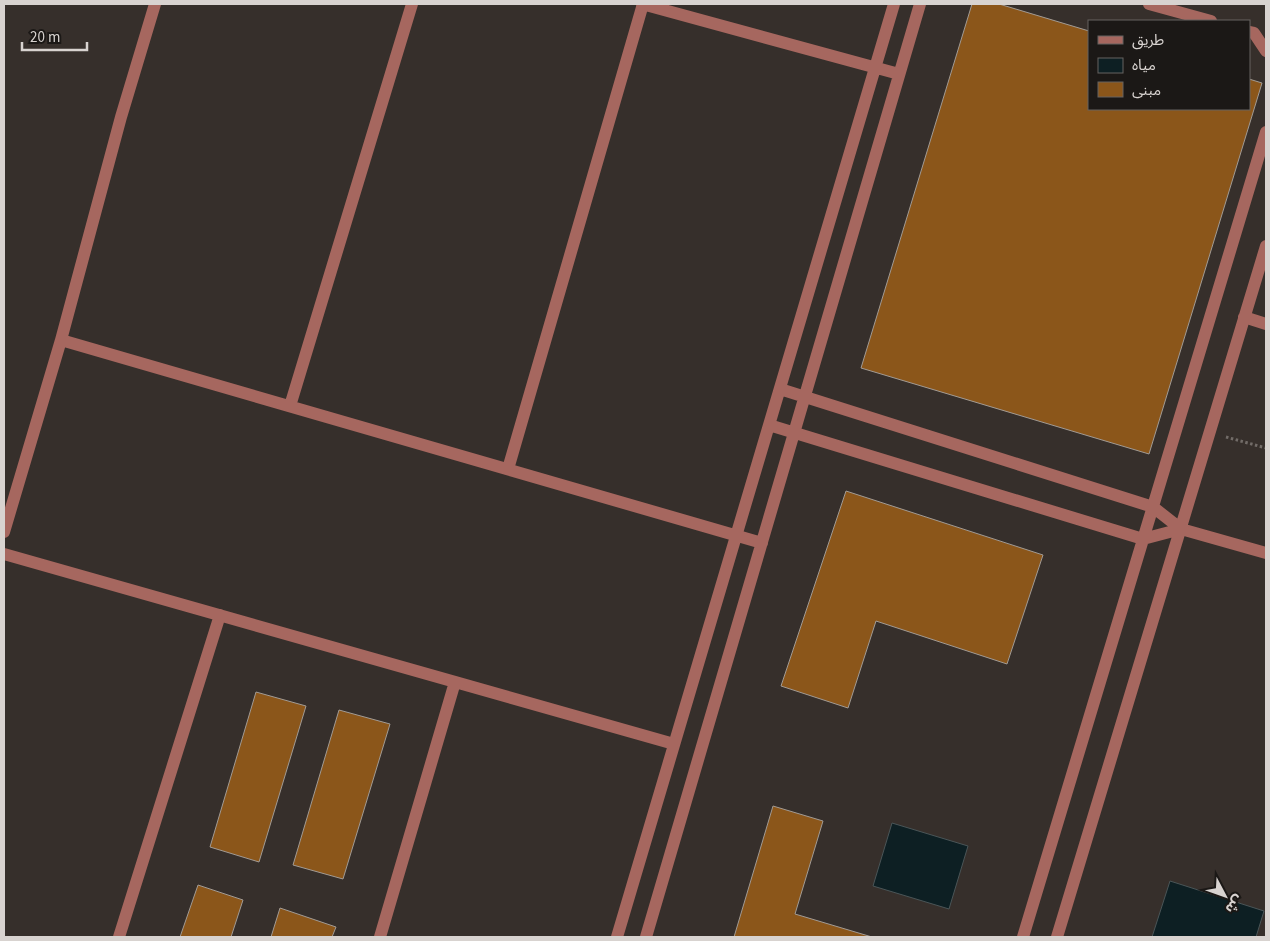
<svg xmlns="http://www.w3.org/2000/svg" width="1270" height="941" font-family="'Source Sans 3','Noto Sans Arabic',sans-serif">
	<rect width="100%" height="100%" fill="#362f2b"/>
	<path fill="#0d1f23" stroke="#4a5557" d="M 892,823 L 968,846 L 949,909 L 873,886 Z
		M 1170,881 L 1264,911 L 1256,937 L 1152,937 Z"/>
	<path fill="#8b561a" stroke="#a29b94" d="M 972,4 L 999,4 L 1089,31 L 1089,109 L 1249,109 L 1249,79 L 1262,83 L 1149,454 L 861,368 Z
		M 846,491 L 1043,555 L 1007,664 L 876,621 L 848,708 L 781,686 Z
		M 256,692 L 306,706 L 259,862 L 210,847 Z
		M 339,710 L 390,724 L 343,879 L 293,865 Z
		M 773,806 L 823,821 L 795,914 L 872,937 L 734,937 Z
		M 198,885 L 243,900 L 231,937 L 180,937 Z
		M 280,908 L 336,927 L 332,937 L 271,937 Z"/>
	<g fill="none" stroke-linecap="round" stroke-linejoin="round">
		<path stroke="#726c68" stroke-width="3" stroke-dasharray="2.5 2.5" stroke-linecap="butt" d="M 1226,437 L 1266,448"/>
		<path stroke="#a6675f" stroke-width="12" d="M 642,4 L 899,74
			M 1149,4 L 1211,21
			M 1249,32 L 1254,33 L 1266,51
			M 1244,317 L 1266,324
			M 61,340 L 121,117 L 155,4
			M 780,389 L 1153,507 L 1181,529 L 1266,553
			M 290,406 L 412,4
			M 769,425 L 1143,539 L 1181,529
			M 508,469 L 643,4
			M 4,532 L 61,340 L 762,543
			M 4,554 L 674,744
			M 119,937 L 220,615
			M 380,937 L 455,682
			M 617,937 L 894,4
			M 646,937 L 920,4
			M 1023,937 L 1266,132
			M 1057,937 L 1266,246"/>
	</g>
	<rect width="1270" height="941" fill="none" stroke="#d8d3d0" stroke-width="10"/>
	<rect x="1088" y="20" width="162" height="90" fill="#1b1816" stroke="#676360"/>
	<rect x="1098" y="36" width="25" height="8" fill="#a6675f" stroke="#676360"/>
	<text x="1132" y="45" font-size="15" fill="#d8d3d0">طريق</text>
	<rect x="1098" y="58" width="25" height="15" fill="#0d1f23" stroke="#676360"/>
	<text x="1132" y="70" font-size="15" fill="#d8d3d0">مياه</text>
	<rect x="1098" y="82" width="25" height="15" fill="#8b561a" stroke="#676360"/>
	<text x="1132" y="95" font-size="15" fill="#d8d3d0">مبنى</text>
	<g transform="translate(1225 896) rotate(131)" stroke="#1b1816" stroke-width="4" paint-order="stroke">
	<path d="M0-4L9 19L0 12L-9 19Z" fill="#d8d3d0"/>
	<text y="-8" font-size="14" font-weight="bold" text-anchor="middle" fill="#d8d3d0">ش</text>
	</g>
	<path d="M22 42v8h65v-8" fill="none" stroke="#d8d3d0" stroke-width="2.5"/>
	<text x="30" y="42" font-size="15" fill="#d8d3d0" stroke="#1b1816" stroke-width="4" paint-order="stroke">20 m</text>
</svg>
